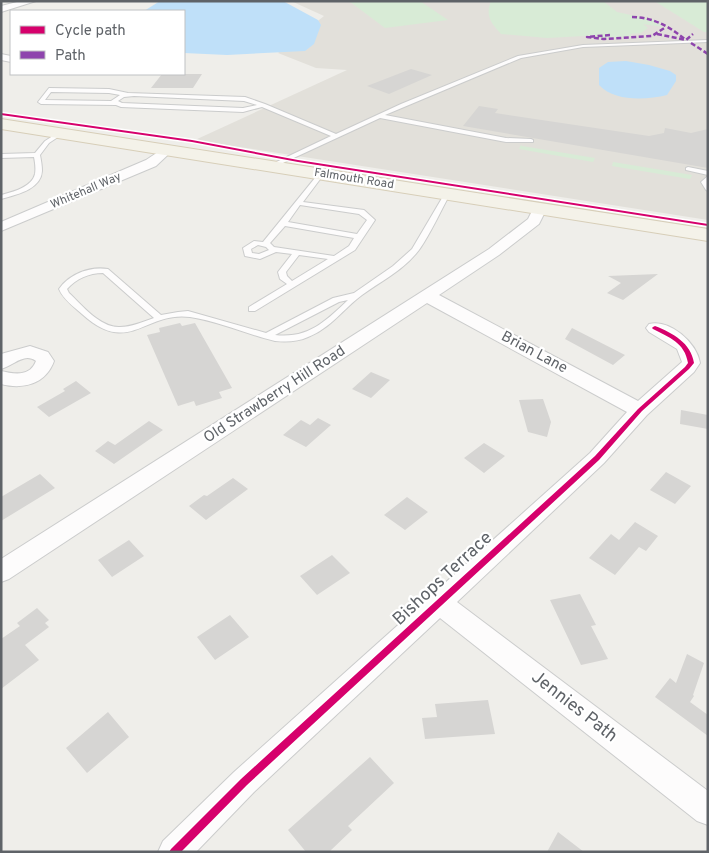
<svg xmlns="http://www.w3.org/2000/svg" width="709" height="853" font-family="Overpass,sans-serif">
	<rect width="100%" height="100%" fill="#efeeea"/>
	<path fill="#e2e0da" d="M 291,1 L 708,1 L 708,220 L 195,140 L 347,70 L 316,68 L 278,53 L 324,16 Z"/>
	<path fill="#d8ebd6" d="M 349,1 L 420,1 L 448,20 L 385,28 Z
		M 491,1 L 603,1 L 617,12 L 654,20 L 663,27 L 643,24 L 648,28 L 641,33 L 630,34 L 631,36 C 618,37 602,40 588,37 L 602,35 L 547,38 L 501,34 C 491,23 485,16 491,1 Z
		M 708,1 L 708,32 L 704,32 L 656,2 Z
		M 521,145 L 522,146 L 595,158 L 593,162 L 519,149 Z
		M 613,162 L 692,175 L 690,179 L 612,166 Z"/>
	<path fill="#bfe0f9" d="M 160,1 L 283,1 L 318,20 L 321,25 L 314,44 L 305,51 L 227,55 L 184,53 L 184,11 L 144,11 Z
		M 626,61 L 649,65 L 670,71 L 676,75 L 676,81 L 667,95 C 646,100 615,102 599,85 L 599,68 L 608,62 Z"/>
	<path fill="#d6d5d3" d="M 411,69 L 432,75 L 389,94 L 367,86 Z
		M 162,74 L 202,74 L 193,88 L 151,88 Z
		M 479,106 L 498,109 L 495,113 L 649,136 L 664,133 L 665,128 L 691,133 L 708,129 L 708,168 L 463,126 Z
		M 658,274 L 623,300 L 607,293 L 621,283 L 608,276 Z
		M 180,323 L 182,326 L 195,323 L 232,388 L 219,392 L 222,398 L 196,406 L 194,401 L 178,406 L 147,335 L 160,332 L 159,328 Z
		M 572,328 L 625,355 L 613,365 L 565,339 Z
		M 371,372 L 390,380 L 371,398 L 352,389 Z
		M 76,381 L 91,393 L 49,417 L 37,407 L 65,391 L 63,389 Z
		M 543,399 L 551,422 L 547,437 L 528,432 L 519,400 Z
		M 681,410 L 708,415 L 708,429 L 680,424 Z
		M 318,418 L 331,425 L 306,447 L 283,435 L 301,420 L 310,425 Z
		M 149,421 L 163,430 L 114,464 L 95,451 L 108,441 L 115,445 Z
		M 484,443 L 505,456 L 484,473 L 464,458 Z
		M 666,472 L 691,486 L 675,504 L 650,490 Z
		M 40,474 L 55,488 L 1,521 L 1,497 Z
		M 233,478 L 248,489 L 206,520 L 189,506 L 204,495 L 207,496 Z
		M 407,497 L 428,512 L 405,530 L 384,515 Z
		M 635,522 L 658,536 L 646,551 L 639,547 L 615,575 L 589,558 L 611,534 L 619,540 Z
		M 129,540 L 144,556 L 112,577 L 98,560 Z
		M 332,555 L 350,573 L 317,595 L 300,576 Z
		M 580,594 L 596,625 L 591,626 L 608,659 L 581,665 L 550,600 Z
		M 37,608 L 49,620 L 45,623 L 49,627 L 25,645 L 39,660 L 1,689 L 1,639 L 20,626 L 17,623 Z
		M 230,615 L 249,637 L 215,660 L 197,637 Z
		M 687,654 L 704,663 L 693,695 L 694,696 L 690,702 L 708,715 L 708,736 L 655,697 L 670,678 L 676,683 Z
		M 488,700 L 495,734 L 425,739 L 422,718 L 437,717 L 435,704 Z
		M 108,712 L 129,737 L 87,773 L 66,748 Z
		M 370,757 L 394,783 L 348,826 L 352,830 L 329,852 L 306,852 L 288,830 Z
		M 558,832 L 584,852 L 547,852 Z"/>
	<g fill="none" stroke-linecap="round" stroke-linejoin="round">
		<defs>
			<path id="lane" d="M 708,40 L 708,42 L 583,47 L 521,58 L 385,115 L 506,138 L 531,139 L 533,140 L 533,142 L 506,142 L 380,118 L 272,168 L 270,167 L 270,165 L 331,136 L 262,107 L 243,112 L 121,107 L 116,105 L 41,104 L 38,102 L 49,88 L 109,89 L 128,93 L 245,97 L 265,104 L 336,134 L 401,104 L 518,56 L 583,45 ZM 51,92 L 109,93 L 120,95 L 111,101 L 45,100 ZM 134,96 L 244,101 L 257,105 L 243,108 L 122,103 L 118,101 L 124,97 Z
				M 59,132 L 64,133 L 49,143 L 40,155 C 41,160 42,166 42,171 C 41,190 15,195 1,199 L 1,195 C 13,192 32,187 35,174 C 36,168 35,162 34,157 L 1,158 L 1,154 L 35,153 L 45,141 Z
				M 688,167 L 708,171 L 708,175 L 686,170 L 686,168 Z
				M 321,172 L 324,174 L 303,202 L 364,210 L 375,220 L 355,250 L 255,311 L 249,311 L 249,307 L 287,284 L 280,279 L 278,272 L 292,254 L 276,252 L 260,259 L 245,256 L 243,248 L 254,241 L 263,242 L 319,173 ZM 300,205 L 359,214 L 367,220 L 357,234 L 288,222 ZM 285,226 L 354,238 L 349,246 L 334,256 L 274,247 L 270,243 ZM 258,245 L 266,247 L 269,250 L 259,254 L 252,253 L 251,249 ZM 299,255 L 328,259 L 292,281 L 287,276 L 286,272 Z
				M 708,176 L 708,191 L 706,190 L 701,182 Z
				M 445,193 L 450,194 C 440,212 431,233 419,250 C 404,270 381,281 362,295 C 343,309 331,328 308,337 C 297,342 287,342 275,341 C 246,334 218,321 190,317 C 145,311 129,357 82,314 C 74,307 63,299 59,289 C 69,274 90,266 108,269 L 161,315 L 178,312 L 188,311 L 266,333 L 333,298 L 354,293 L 393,266 L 412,249 ZM 103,273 L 154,318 C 143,322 131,327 120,327 C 100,328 82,305 69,293 L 67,289 C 76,279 89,273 103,273 ZM 348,300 C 326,321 308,339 275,335 L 339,302 Z"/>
			<path id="street" d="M 21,1 L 36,1 L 1,12 L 1,6 Z
				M 1,54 L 11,56 L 11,62 L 1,60 Z
				M 167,146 L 173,150 L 156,166 L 1,231 L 1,222 L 146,160 Z
				M 540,204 L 547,208 L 539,224 L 499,255 L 439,295 L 638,401 L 682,362 L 677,349 L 649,332 L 646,328 L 649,324 C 670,319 697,343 700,363 L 694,372 L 647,415 L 604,463 L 457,602 L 708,791 L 708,825 L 697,821 L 440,618 L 254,792 L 196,852 L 158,852 L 163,841 L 234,772 L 590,453 L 627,412 L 427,303 L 9,579 L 1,582 L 1,559 L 489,249 L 528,219 L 535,205 Z
				M 30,346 L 48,352 L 54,361 C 46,384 23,390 1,384 L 1,371 C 14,374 30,377 36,361 C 24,352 13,366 1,369 L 1,354 Z"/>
			<path id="primary" d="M 1,119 L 708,229 L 708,241 L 1,129 Z"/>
		</defs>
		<use href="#lane" stroke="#cbcccc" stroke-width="2"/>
		<use href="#street" stroke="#cbcccc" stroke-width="2"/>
		<use href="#primary" stroke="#d7ceb8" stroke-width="2"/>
		<use href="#lane" fill="#fdfcfc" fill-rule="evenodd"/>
		<use href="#street" fill="#fdfcfc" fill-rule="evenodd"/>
		<use href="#primary" fill="#f4f2e9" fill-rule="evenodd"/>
		<path stroke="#8e44ad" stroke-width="2.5" stroke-dasharray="5 2.5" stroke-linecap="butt" d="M 632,17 C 653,17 670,27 686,40
			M 657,34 L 686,40 L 693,34
			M 610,35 L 587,37 L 604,39 L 652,36 L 666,27
			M 691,43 L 708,54"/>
		<defs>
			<path id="cycleway" d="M 1,113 L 192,140 L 298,160 L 708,224 L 708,226 L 298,162 L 192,142 L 1,115 Z
				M 655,326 C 673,333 691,343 694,363 L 689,369 L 642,411 L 599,460 L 247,785 L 181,852 L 169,852 L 171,849 L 241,779 L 595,456 L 638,409 L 685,367 L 688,363 C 685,343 669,337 653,329 L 652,328 L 653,327 Z"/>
		</defs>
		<use href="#cycleway" stroke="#fff" stroke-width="3"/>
		<use href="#cycleway" fill="#d6006c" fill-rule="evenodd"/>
	</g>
	<g text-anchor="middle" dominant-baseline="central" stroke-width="4.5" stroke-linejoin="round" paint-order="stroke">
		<g font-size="12" fill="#5f6368" stroke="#fff">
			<text transform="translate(354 179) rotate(9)">Falmouth Road</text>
			<text transform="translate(86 191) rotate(-23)">Whitehall Way</text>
		</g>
		<g font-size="15" fill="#5f6368" stroke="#fff">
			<text transform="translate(534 353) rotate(28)">Brian Lane</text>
			<text transform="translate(275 395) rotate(-33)">Old Strawberry Hill Road</text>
		</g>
		<g font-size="18" fill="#5f6368" stroke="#fff">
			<text transform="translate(443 579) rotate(-43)">Bishops Terrace</text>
			<text transform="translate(574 707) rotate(38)">Jennies Path</text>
		</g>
	</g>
	<rect width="709" height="853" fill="none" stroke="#5f6368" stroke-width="5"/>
	<rect x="10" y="10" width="175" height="65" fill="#ffffff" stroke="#bfc1c3"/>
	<rect x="20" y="26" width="25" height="8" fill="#d6006c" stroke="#bfc1c3"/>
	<text x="55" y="35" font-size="15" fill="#5f6368">Cycle path</text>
	<rect x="20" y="51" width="25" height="8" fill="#8e44ad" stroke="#bfc1c3"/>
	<text x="55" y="60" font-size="15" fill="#5f6368">Path</text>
</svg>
